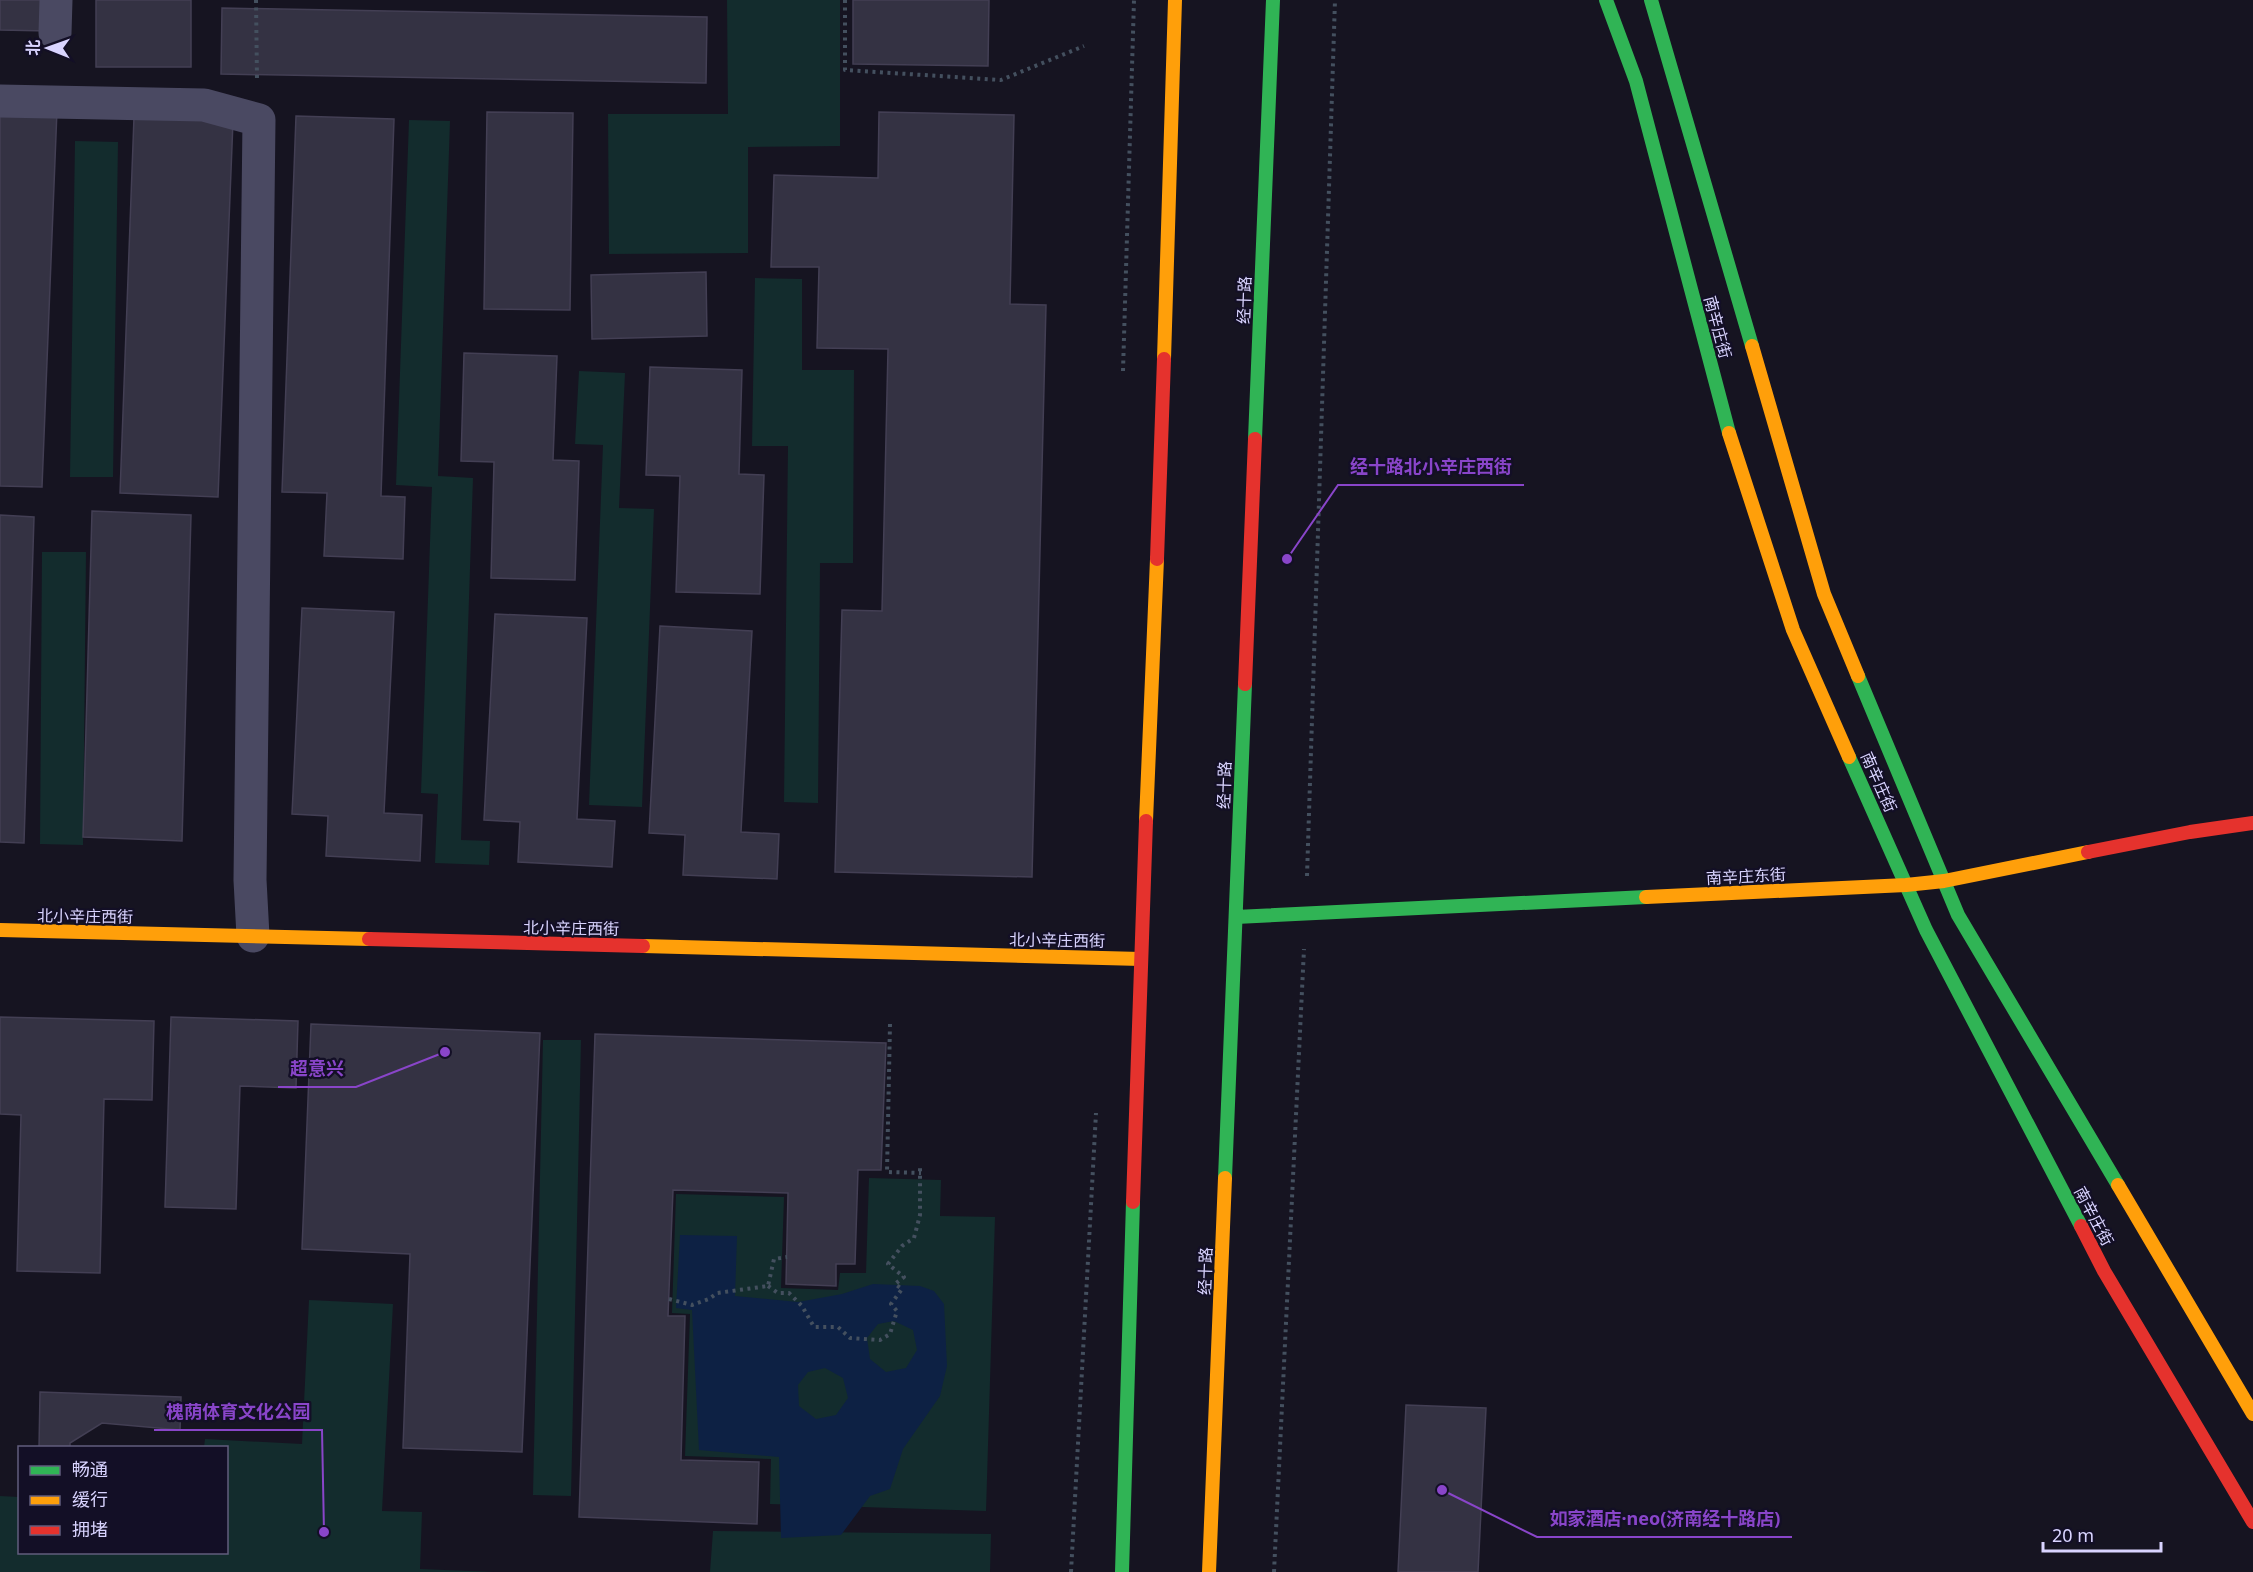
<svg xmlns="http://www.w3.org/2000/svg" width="2253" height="1572" font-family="'Noto Sans','Noto Sans SC',sans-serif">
	<rect width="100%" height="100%" fill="#161421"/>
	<path fill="#132c2d" d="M 727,0 L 840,0 L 840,146 L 748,147 L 748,253 L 609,254 L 608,114 L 728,114 Z
		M 409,120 L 450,121 L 438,476 L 473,478 L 461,840 L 490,841 L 489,865 L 435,863 L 438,794 L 421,793 L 432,487 L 396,485 Z
		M 75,141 L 118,142 L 113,477 L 70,477 Z
		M 755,278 L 802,279 L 802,370 L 854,370 L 853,563 L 820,563 L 818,803 L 784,802 L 788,446 L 752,446 Z
		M 579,371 L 625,373 L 619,508 L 654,509 L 642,807 L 589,805 L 603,445 L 575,444 Z
		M 42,552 L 86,552 L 83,845 L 40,844 Z
		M 543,1040 L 581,1040 L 571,1496 L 533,1495 Z
		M 869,1178 L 941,1180 L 940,1216 L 995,1217 L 986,1511 L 770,1504 L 771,1459 L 685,1456 L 690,1314 L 672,1313 L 676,1194 L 784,1197 L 781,1288 L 838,1290 L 840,1273 L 866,1273 Z
		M 309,1300 L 393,1304 L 382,1511 L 422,1512 L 420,1569 L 494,1572 L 0,1572 L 0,1496 L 19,1497 L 20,1552 L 226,1552 L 226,1448 L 204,1447 L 205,1439 L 302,1444 Z
		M 713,1531 L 991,1534 L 990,1572 L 710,1572 Z"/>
	<path fill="#0d2144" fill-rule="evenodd" d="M 680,1235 L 737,1236 L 735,1296 L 798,1302 L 842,1294 L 873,1284 L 920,1286 L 934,1291 L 944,1304 L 947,1366 L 940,1396 L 903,1449 L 890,1489 L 870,1496 L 841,1535 L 781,1538 L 779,1457 L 699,1450 L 692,1310 L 676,1308 ZM 894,1321 L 913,1330 L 917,1350 L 906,1368 L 886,1372 L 870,1359 L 867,1338 L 878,1324 ZM 825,1368 L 843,1378 L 848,1398 L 836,1415 L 816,1419 L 799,1406 L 798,1385 L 808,1372 Z"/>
	<path fill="#343243" stroke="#433f54" stroke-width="1.5" d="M 0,0 L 49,0 L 48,31 L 0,30 Z
		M 96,0 L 191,0 L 191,67 L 96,67 Z
		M 853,0 L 989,0 L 988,66 L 853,64 Z
		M 222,8 L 707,17 L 706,83 L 221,74 Z
		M 0,108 L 57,110 L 42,487 L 0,486 Z
		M 487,112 L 573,113 L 570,310 L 484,309 Z
		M 879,112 L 1014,115 L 1010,304 L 1046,305 L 1032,877 L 835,872 L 842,610 L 882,611 L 888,349 L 817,348 L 819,267 L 771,267 L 774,175 L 878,178 Z
		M 296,116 L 394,119 L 381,496 L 405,497 L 403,559 L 324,556 L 327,493 L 282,492 Z
		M 134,117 L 233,121 L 218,497 L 120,493 Z
		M 706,272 L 707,336 L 592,339 L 591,275 Z
		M 464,353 L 557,356 L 553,460 L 579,461 L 575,580 L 491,578 L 494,462 L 461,461 Z
		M 650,367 L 742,370 L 739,474 L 764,475 L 760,594 L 676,592 L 680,476 L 646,475 Z
		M 92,511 L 191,515 L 182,841 L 83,837 Z
		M 0,515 L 34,517 L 24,843 L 0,842 Z
		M 302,608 L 394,612 L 384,813 L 422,815 L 420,861 L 326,856 L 328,816 L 292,814 Z
		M 495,614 L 587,618 L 577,819 L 615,821 L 612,867 L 518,862 L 520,822 L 484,820 Z
		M 660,626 L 752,631 L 741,832 L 779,834 L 777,879 L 683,875 L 685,835 L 649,833 Z
		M 0,1017 L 154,1021 L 152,1100 L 104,1099 L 100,1273 L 17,1271 L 21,1115 L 0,1114 Z
		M 171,1017 L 298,1021 L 296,1088 L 240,1086 L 236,1209 L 165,1207 Z
		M 311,1024 L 540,1033 L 522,1452 L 403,1448 L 410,1254 L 302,1249 Z
		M 595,1034 L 886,1043 L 881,1170 L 858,1170 L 855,1264 L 836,1264 L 836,1286 L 786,1284 L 788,1193 L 673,1190 L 668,1316 L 685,1316 L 681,1460 L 759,1462 L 757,1524 L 579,1517 Z
		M 40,1392 L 181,1397 L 180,1430 L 102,1423 L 70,1443 L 70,1448 L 39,1448 Z
		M 1406,1405 L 1486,1408 L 1478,1572 L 1398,1572 Z"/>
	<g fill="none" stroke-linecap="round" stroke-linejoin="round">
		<path stroke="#44505f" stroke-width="4" stroke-dasharray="3 4.5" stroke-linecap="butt" d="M 256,0 L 257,80
			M 845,0 L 845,70 L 1001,80 L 1084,46
			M 1123,371 L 1134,0
			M 1307,876 L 1335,0
			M 890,1024 L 887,1172 L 921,1173
			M 768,1286 L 778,1293 L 789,1293 L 802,1306 L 814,1327 L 838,1327 L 850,1338 L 880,1340 L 890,1334 L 897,1311 L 891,1304 L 902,1289 L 895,1284 L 904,1277 L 888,1264 L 902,1246 L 914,1238 L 920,1215 L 920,1167
			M 669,1299 L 692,1305 L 709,1299 L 717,1293 L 768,1286 L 774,1259 L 787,1257
			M 1071,1572 L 1096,1113
			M 1274,1572 L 1304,949"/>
		<path stroke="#4a4962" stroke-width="33" d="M 55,33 L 56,0
			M 0,101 L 204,105 L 259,120 L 250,880 L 253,936"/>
		<path stroke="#30b455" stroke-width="14" d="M 1606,0 L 1636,81 L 1729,433
			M 1651,0 L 1752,346
			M 1255,439 L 1273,0
			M 1858,676 L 1958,915 L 2118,1185
			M 1849,757 L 1926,930 L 2081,1226
			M 1236,917 L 1646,897
			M 1225,1178 L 1245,684
			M 1122,1572 L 1133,1202"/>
		<path stroke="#ff9f0a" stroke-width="14" d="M 1752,346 L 1824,594 L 1858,676
			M 1164,359 L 1175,0
			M 1729,433 L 1793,630 L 1849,757
			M 1146,821 L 1157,559
			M 1646,897 L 1906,885 L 1944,881 L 2088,852
			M 0,930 L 369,939
			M 643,946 L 1141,959
			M 2118,1185 L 2253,1414
			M 1209,1572 L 1225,1178"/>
		<path stroke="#e5322d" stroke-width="14" d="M 1157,559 L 1164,359
			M 1245,684 L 1255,439
			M 2088,852 L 2190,832 L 2253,823
			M 369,939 L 643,946
			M 1133,1202 L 1146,821
			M 2081,1226 L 2104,1271 L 2253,1522"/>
	</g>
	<g text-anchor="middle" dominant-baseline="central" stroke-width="4.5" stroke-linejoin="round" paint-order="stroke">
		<g font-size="16" fill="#d9d4ff" stroke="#130f26">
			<text transform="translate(1244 300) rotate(-88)">经十路</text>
			<text transform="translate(1718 327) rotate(75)">南辛庄街</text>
			<text transform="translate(1879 782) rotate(66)">南辛庄街</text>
			<text transform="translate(1224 785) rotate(-88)">经十路</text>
			<text transform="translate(1746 876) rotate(-3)">南辛庄东街</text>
			<text transform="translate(85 916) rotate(1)">北小辛庄西街</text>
			<text transform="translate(571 928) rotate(1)">北小辛庄西街</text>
			<text transform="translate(1057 940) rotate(1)">北小辛庄西街</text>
			<text transform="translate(2094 1216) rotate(62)">南辛庄街</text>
			<text transform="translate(1205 1271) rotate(-88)">经十路</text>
		</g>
	</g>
	<path fill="none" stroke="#8945c9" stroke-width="2" d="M1287 559L1338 485H1524M445 1052L356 1087H278M324 1532L322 1430H154M1442 1490L1537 1537H1792"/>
	<g fill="#8945c9" stroke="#130f26" stroke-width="2">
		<circle cx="1287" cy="559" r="6"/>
		<circle cx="445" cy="1052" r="6"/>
		<circle cx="324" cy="1532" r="6"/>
		<circle cx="1442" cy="1490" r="6"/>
	</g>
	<g font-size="18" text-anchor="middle" font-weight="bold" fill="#8945c9" stroke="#130f26" stroke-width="4.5" stroke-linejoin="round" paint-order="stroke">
		<text x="1431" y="473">经十路北小辛庄西街</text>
		<text x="317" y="1075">超意兴</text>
		<text x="238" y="1418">槐荫体育文化公园</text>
		<text x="1665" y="1525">如家酒店·neo(济南经十路店)</text>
	</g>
	<rect x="18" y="1446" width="210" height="108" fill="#130f26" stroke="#625e7d" stroke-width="1.5"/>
	<rect x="30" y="1466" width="30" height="9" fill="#30b455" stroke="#625e7d" stroke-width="1.5"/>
	<text x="72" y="1476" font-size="18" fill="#d9d4ff">畅通</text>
	<rect x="30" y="1496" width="30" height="9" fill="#ff9f0a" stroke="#625e7d" stroke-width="1.5"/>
	<text x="72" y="1506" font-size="18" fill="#d9d4ff">缓行</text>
	<rect x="30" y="1526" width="30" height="9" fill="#e5322d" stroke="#625e7d" stroke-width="1.5"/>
	<text x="72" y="1536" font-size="18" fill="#d9d4ff">拥堵</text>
	<g transform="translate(48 48) rotate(271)" stroke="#130f26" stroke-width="4.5" paint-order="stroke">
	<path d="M0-4.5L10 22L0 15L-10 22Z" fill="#d9d4ff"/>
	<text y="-9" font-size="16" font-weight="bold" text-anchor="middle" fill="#d9d4ff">北</text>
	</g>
	<path d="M2043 1542v9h118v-9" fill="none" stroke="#d9d4ff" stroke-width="3"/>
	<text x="2052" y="1542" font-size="18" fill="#d9d4ff" stroke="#130f26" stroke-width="4.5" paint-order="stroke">20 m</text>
</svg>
